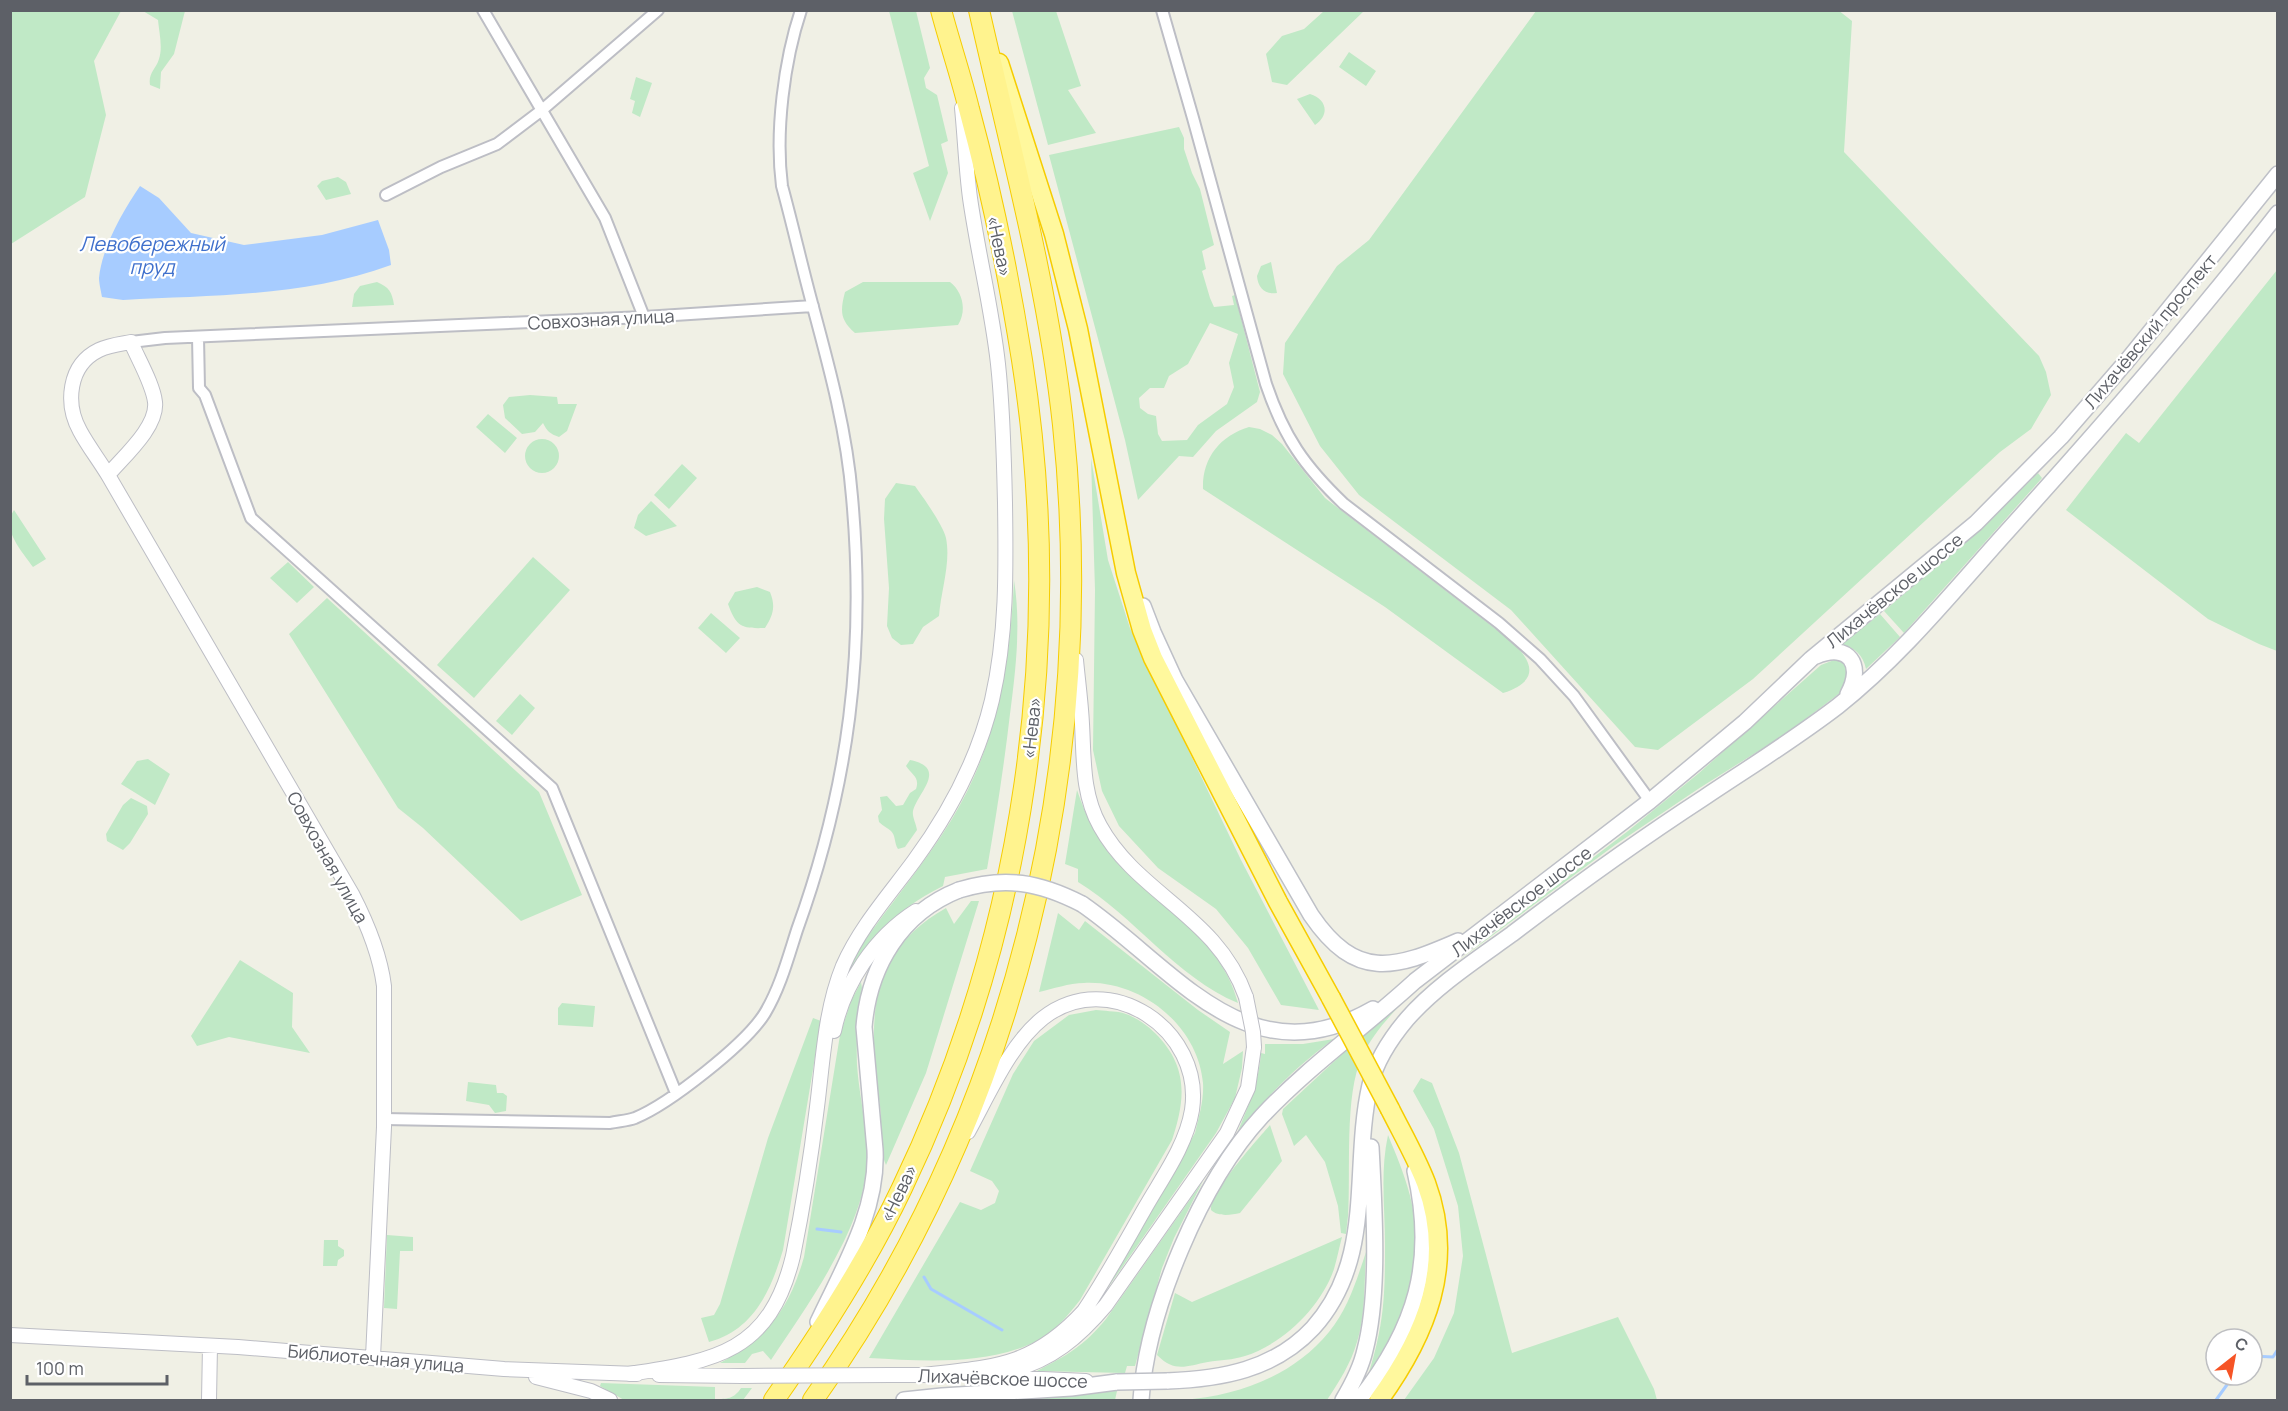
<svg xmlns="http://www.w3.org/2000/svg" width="2288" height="1411" font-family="Manrope,sans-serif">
	<rect width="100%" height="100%" fill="#f0f0e5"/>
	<path fill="#c0e9c6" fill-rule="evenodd" d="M 1838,10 L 1852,21 L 1844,152 L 2039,356 L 2046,372 L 2051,395 L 2031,429 L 2000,452 L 1753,679 L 1658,750 L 1635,747 L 1511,610 L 1359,495 L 1320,446 L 1283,374 L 1285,343 L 1337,266 L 1369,240 L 1536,11 Z
		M 10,11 L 121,11 L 94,61 L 106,115 L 85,197 L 11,244 Z
		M 143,11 L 185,11 L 174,54 L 161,72 L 160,89 L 150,85 C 148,73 156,69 159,59 C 163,47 159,32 158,20 Z
		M 889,11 L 916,11 L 930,68 L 924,78 L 926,88 L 937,95 L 948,141 L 941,144 L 948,173 L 930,221 L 913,173 L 929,166 Z
		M 1012,11 L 1056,11 L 1081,86 L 1068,90 L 1096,133 L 1048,145 Z
		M 1324,11 L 1364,11 L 1287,85 L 1272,82 L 1266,54 L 1282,36 L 1304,29 Z
		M 1349,52 L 1376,71 L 1366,86 L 1339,67 Z
		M 636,77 L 652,83 L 640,117 L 632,113 L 635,101 L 630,99 Z
		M 1310,94 C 1327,99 1330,115 1315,125 L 1297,99 Z
		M 1179,127 L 1184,138 L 1184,149 L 1192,173 L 1200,189 L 1214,245 L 1202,251 L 1206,269 L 1202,271 L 1210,298 L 1214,307 L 1234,305 L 1232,296 L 1235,295 L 1260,392 L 1257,402 L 1216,431 L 1193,457 L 1179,456 L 1138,500 L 1125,440 L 1049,155 ZM 1210,323 L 1238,334 L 1229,363 L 1234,387 L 1227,404 L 1198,425 L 1187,440 L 1162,441 L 1158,434 L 1156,416 L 1148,414 L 1140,408 L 1139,398 L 1150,388 L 1164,388 L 1169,376 L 1188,364 Z
		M 338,177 L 346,182 L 351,194 L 326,200 L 317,186 L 322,181 Z
		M 1271,262 L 1277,293 C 1265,295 1258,288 1257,276 L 1261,266 Z
		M 2277,270 L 2277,651 L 2259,644 L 2208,619 L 2066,510 L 2126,433 L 2139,443 Z
		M 377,282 C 389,287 392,292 394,305 L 352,307 L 354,294 L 360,286 Z
		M 863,282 L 950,282 C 963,292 967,311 958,325 L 855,333 C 840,320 840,311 845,292 Z
		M 530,395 L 557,397 L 558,404 L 577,404 L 567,431 L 559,437 C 550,434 547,431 543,423 L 535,432 L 522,434 L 505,418 L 503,405 L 509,397 Z
		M 488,414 L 517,438 L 505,453 L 476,427 Z
		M 1249,427 L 1260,429 L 1272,435 L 1282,444 L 1325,498 L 1510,640 C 1534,662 1540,681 1503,693 L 1385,607 L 1203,489 C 1202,458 1220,436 1249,427 Z
		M525 456a17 17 0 1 1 34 0a17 17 0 1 1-34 0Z
		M 1091,458 L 1108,560 L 1130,628 L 1241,860 L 1319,1010 L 1281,1005 L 1248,948 L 1216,909 L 1158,868 L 1119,826 L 1102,791 L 1093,750 L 1095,590 Z
		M 682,464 L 697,478 L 669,509 L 654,495 Z
		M 2038,473 L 2042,478 L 1904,633 L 1884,611 L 1981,528 Z
		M 896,483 L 915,486 C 923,497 943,525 946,538 C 951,563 941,590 939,616 L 923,627 L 913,644 L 901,645 L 892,638 L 887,626 L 889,588 L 884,519 L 885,499 Z
		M 651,501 L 677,526 L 646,536 L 634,528 L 638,515 Z
		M 14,510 L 46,559 L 33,567 C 22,551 1,530 14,510 Z
		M 533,557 L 570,590 L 474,698 L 437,665 Z
		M 288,562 L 314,587 L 297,603 L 270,578 Z
		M 1014,580 C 1021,624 1016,669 1010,714 C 1004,766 996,817 987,869 L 945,877 L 943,886 C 891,912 865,944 840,995 L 850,966 L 859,949 C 889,905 924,865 952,819 C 997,744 1010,666 1014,580 Z
		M 757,587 L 770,592 C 776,607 773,615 765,628 C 741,629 736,626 728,604 L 735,592 Z
		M 327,598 L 539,792 L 582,895 L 521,921 L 423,828 L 398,808 L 289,634 Z
		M 711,613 L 740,638 L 726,653 L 698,628 Z
		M 1880,614 L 1900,637 L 1866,669 C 1863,655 1855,648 1842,644 Z
		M 1834,660 L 1842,661 L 1849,670 L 1844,690 L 1787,733 L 1698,789 L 1615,845 L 1455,963 L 1628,831 L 1699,773 L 1821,665 Z
		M 520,694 L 535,708 L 512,735 L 496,721 Z
		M 148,759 L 170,774 L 155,805 L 121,784 L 137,761 Z
		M 910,760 C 949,768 917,793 913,811 C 912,817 916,823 917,830 L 905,847 L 898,849 C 894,843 896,836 891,831 C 888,828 883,826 879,822 L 878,816 L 882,810 L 880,797 L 887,796 L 896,806 L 903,805 L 910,793 L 916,789 C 920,777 912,775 906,766 Z
		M 1077,790 C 1087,820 1100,846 1123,869 C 1165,912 1222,940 1238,1003 C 1177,978 1134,916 1078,882 L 1078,869 L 1065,864 Z
		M 131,798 L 147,806 L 148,814 L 130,843 L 123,850 L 107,841 L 106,834 L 123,805 Z
		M 971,901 L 979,901 L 926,1073 L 886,1165 C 879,1150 882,1124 880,1106 C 869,1025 864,954 946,908 L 954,924 Z
		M 1058,913 L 1079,930 L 1085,921 L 1198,1010 L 1230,1032 L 1223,1064 L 1243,1051 L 1242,1068 L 1235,1098 L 1216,1133 L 1107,1289 L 1195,1133 C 1199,1116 1204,1100 1203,1083 C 1198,1025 1140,980 1084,983 C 1069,983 1053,989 1039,992 Z
		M 240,960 L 293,993 L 292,1027 L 310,1053 L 229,1037 L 197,1046 L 191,1036 Z
		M 861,982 L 862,988 C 858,1014 856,1038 857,1065 C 859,1095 867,1125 867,1156 C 869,1221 807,1306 771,1360 L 763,1351 L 752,1354 L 745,1363 L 720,1363 C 768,1336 789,1310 804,1257 L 840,1035 L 851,1001 Z
		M 1403,1002 C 1387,1019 1372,1035 1362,1057 C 1344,1095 1351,1172 1348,1216 L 1346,1234 L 1341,1233 L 1338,1206 L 1325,1162 L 1306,1135 L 1294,1146 L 1282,1114 L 1283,1109 L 1368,1030 Z
		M 562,1003 L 595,1006 L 593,1027 L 558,1025 L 558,1008 Z
		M 1096,1010 C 1104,1011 1115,1011 1123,1013 C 1134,1016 1147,1025 1155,1033 C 1188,1066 1186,1098 1172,1140 L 1080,1300 C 1068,1315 1055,1332 1037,1341 C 986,1366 923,1361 869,1358 L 960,1202 L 981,1210 L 995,1203 L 999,1191 L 992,1181 L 970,1171 L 1013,1074 L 1034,1041 L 1069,1015 Z
		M 813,1018 L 821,1021 L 783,1250 C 771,1290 754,1330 709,1342 L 701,1318 L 714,1315 L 720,1304 L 768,1138 Z
		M 1334,1039 C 1295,1067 1269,1095 1238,1131 C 1249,1105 1259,1081 1261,1053 L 1265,1054 L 1265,1044 L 1303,1044 Z
		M 1421,1078 L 1432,1083 L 1459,1153 L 1512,1353 L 1618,1317 L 1654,1389 L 1657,1400 L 1404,1400 L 1434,1358 L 1454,1313 L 1463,1256 L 1458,1206 L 1434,1129 L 1413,1091 Z
		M 468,1082 L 496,1085 L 497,1093 L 503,1093 L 507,1096 L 506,1111 L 495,1113 L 489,1105 L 466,1101 Z
		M 1270,1125 L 1282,1161 L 1240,1213 C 1231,1215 1218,1217 1211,1210 C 1210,1192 1257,1140 1270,1125 Z
		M 1388,1135 C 1410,1188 1422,1219 1412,1278 C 1411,1286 1411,1297 1408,1305 C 1397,1332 1382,1357 1366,1382 C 1371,1366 1376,1349 1379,1333 C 1385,1304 1385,1274 1385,1245 C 1385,1208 1380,1172 1388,1135 Z
		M 1203,1181 L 1174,1238 L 1162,1268 L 1135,1366 L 1127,1366 L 1125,1373 L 1037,1371 C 1067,1355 1083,1347 1106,1319 Z
		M 387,1235 L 413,1237 L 413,1251 L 400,1251 L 397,1309 L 384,1308 Z
		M 1342,1237 C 1339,1248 1337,1259 1334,1269 C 1321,1307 1283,1344 1245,1356 C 1233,1360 1220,1360 1208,1362 C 1186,1366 1175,1373 1157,1355 L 1175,1293 L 1192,1302 Z
		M 324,1240 L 338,1240 L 338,1246 L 344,1250 L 344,1256 L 338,1260 L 337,1266 L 323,1266 Z
		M 1366,1252 C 1364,1281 1366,1314 1357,1342 C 1351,1363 1339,1382 1327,1400 L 1183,1400 C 1238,1396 1293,1376 1329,1332 C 1348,1309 1357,1279 1366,1252 Z
		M 601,1383 L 715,1387 L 715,1399 C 727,1399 734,1399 741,1388 L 752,1388 L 743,1400 L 624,1400 L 600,1386 Z
		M 1117,1391 L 1115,1400 L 972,1400 Z"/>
	<path fill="#a7ccff" d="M 140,186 L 159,198 L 191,233 L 244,245 L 322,235 L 378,220 L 389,250 L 391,265 C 304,297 214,295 123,300 L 102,297 C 101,291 99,283 99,278 C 102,247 123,211 140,186 Z"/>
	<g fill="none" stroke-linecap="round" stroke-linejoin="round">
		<path stroke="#a7ccff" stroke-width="3" d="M 817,1229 L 841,1232
			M 924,1277 L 931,1289 L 1002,1330
			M 2252,1356 L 2273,1357 L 2278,1349
			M 2216,1400 L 2234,1375"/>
		<defs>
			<path id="minor" d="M 483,10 L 605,218 L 644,317
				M 1162,10 L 1193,118 L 1266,384 C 1284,437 1304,466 1344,504 L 1499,623 L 1540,659 L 1574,696 L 1650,801
				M 386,195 L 441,167 L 497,144 L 542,110 L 658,10
				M 198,337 L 199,388 L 205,395 L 251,518 L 552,788 L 676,1093
				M 131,342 L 165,338 L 644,317 L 813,306
				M 384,1119 L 610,1123 C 618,1121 627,1121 635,1118 C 669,1104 746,1044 765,1013 C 780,988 788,958 797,930 C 849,786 866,650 852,497 C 847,433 830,370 813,307 C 802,267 793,226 782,186 C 775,132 784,61 801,10"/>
			<path id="tertiary" d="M 108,475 C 123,457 158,427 155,402 C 153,384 138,359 131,342 C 120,344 109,345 99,350 C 68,365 65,404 80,431 C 88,446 99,460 108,475 L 352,894 C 367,923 380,954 384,986 L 384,1127 L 373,1357
				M 1076,660 C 1078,681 1081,703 1082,724 C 1084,759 1082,794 1100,826 C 1138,895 1217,915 1246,997
				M 834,1031 C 844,983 875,937 916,911
				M 10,1335 L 238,1347 L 504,1369 L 637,1374
				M 1009,1371 C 1051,1361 1079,1337 1106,1305 L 1227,1133 L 1248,1088 L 1254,1047
				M 629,1374 C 716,1361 770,1352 793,1256 C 803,1207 811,1157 817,1107 C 823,1060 825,1010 843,966 C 860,927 889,895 914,861 C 950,812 978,759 992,700 C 1007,635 1006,569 1005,503 C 1004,457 1003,410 998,364 C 992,309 978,254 970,198 C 966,168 965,138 962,108
				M 659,1375 L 742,1376
				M 891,1375 L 930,1375
				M 923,1375 C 993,1367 1033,1367 1084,1311 C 1106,1278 1125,1243 1145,1208 C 1162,1178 1186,1146 1192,1110 C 1204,1030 1109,966 1043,1018 C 1010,1044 988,1096 968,1132
				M 974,1376 L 1086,1381
				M 536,1377 L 591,1391 L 610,1400
				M 209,1400 L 210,1346"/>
			<path id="secondary" d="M 1143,606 L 1153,632 L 1175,680 L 1311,915 C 1356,981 1394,969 1458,941
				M 1816,656 C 1849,642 1864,665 1848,694
				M 1082,904 C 1175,968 1247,1081 1373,1009
				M 818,1322 C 843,1268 878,1211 875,1150 L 864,1027 C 869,966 901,913 959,890
				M 1167,1381 C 1221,1379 1274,1370 1313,1328 C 1376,1258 1351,1169 1370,1085 C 1376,1061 1391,1038 1407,1019 C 1436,986 1476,960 1512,934 C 1575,886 1639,840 1705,797 C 1750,767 1795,739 1838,706 C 1900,657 1951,594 2003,536 C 2098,431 2191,325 2278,213
				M 904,1400 L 942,1396 L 1071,1388 L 1117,1382
				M 1141,1400 C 1147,1310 1201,1182 1262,1116 C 1309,1066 1365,1027 1415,981 L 1650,801 L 1745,722 L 1811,659 L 1976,523 L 2061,437 L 2126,362 L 2278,174
				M 1343,1400 C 1352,1385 1361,1368 1365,1350 C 1380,1293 1374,1207 1371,1147
				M 1359,1400 C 1416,1328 1436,1262 1415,1171"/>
			<path id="trunk" d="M 999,63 L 1054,234 L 1078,329 L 1126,573 L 1142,630 L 1153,658 L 1200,750 L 1278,902 L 1331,998
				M 1379,1400 C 1426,1335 1456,1264 1426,1183 C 1416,1157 1402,1133 1390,1109"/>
			<path id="motorway" d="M 774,1400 C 821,1333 867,1262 902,1188 C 1025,932 1066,640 1022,360 C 1009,278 991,190 969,109 C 961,76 950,44 941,10
				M 813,1400 C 1014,1117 1099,770 1063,425 C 1048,285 1010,148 979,10"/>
		</defs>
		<use href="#minor" stroke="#bdbec5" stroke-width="14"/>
		<use href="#tertiary" stroke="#bdbec5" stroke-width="16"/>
		<use href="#secondary" stroke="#bec0c7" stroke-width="18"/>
		<use href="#trunk" stroke="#f6cc00" stroke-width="21"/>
		<use href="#motorway" stroke="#f6cc00" stroke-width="22"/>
		<use href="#minor" stroke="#fff" stroke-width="10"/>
		<use href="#tertiary" stroke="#fff" stroke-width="14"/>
		<use href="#secondary" stroke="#fff" stroke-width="15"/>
		<use href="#trunk" stroke="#fff89d" stroke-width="18"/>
		<use href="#motorway" stroke="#fff38e" stroke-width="20"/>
		<defs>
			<path id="tertiary-bridge" d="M 1246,997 L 1253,1032 L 1254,1047
				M 742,1376 L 891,1375"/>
			<path id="secondary-bridge" d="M 959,890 C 1005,876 1039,882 1082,904
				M 1117,1382 L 1167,1381"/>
			<path id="trunk-bridge" d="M 1331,998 L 1390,1109"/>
		</defs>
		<use href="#tertiary-bridge" stroke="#bdbec5" stroke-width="16" stroke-linecap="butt"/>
		<use href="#secondary-bridge" stroke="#bec0c7" stroke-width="18" stroke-linecap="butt"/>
		<use href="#trunk-bridge" stroke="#f6cc00" stroke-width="21" stroke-linecap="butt"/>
		<use href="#tertiary-bridge" stroke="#fff" stroke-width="14"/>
		<use href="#secondary-bridge" stroke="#fff" stroke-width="15"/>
		<use href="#trunk-bridge" stroke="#fff89d" stroke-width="18"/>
	</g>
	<g text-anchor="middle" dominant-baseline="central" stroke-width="4.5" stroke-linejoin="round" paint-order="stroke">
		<g font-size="18" fill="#5d6067" stroke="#fff">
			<text transform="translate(1000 246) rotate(78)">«Нева»</text>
			<text transform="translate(601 319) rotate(-3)">Совхозная улица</text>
			<text transform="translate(2150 331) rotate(-50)">Лихачёвский проспект</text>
			<text transform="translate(1894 590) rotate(-39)">Лихачёвское шоссе</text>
			<text transform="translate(1031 728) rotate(-84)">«Нева»</text>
			<text transform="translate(328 857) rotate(61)">Совхозная улица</text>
			<text transform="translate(1521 901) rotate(-37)">Лихачёвское шоссе</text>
			<text transform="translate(898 1193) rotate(-64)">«Нева»</text>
			<text transform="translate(376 1358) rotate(5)">Библиотечная улица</text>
			<text transform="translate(1003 1378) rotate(2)">Лихачёвское шоссе</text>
		</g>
		<g font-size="20" font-style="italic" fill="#3f70cc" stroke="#fff">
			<text x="152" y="243">Левобережный<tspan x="152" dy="23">пруд</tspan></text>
		</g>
	</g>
	<rect width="2288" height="1411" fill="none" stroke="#5d6067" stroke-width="24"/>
	<g transform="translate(2234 1357) rotate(31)"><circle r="28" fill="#ffffff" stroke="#bebfc2" stroke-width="1.5"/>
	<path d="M0-4.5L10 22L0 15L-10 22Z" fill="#f65426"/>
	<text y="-9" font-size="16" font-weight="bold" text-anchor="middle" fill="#5d6067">С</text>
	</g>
	<path d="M27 1375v9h140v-9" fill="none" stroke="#5d6067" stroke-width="3"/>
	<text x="36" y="1375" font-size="18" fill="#5d6067" stroke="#ffffff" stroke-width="4.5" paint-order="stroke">100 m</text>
</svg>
